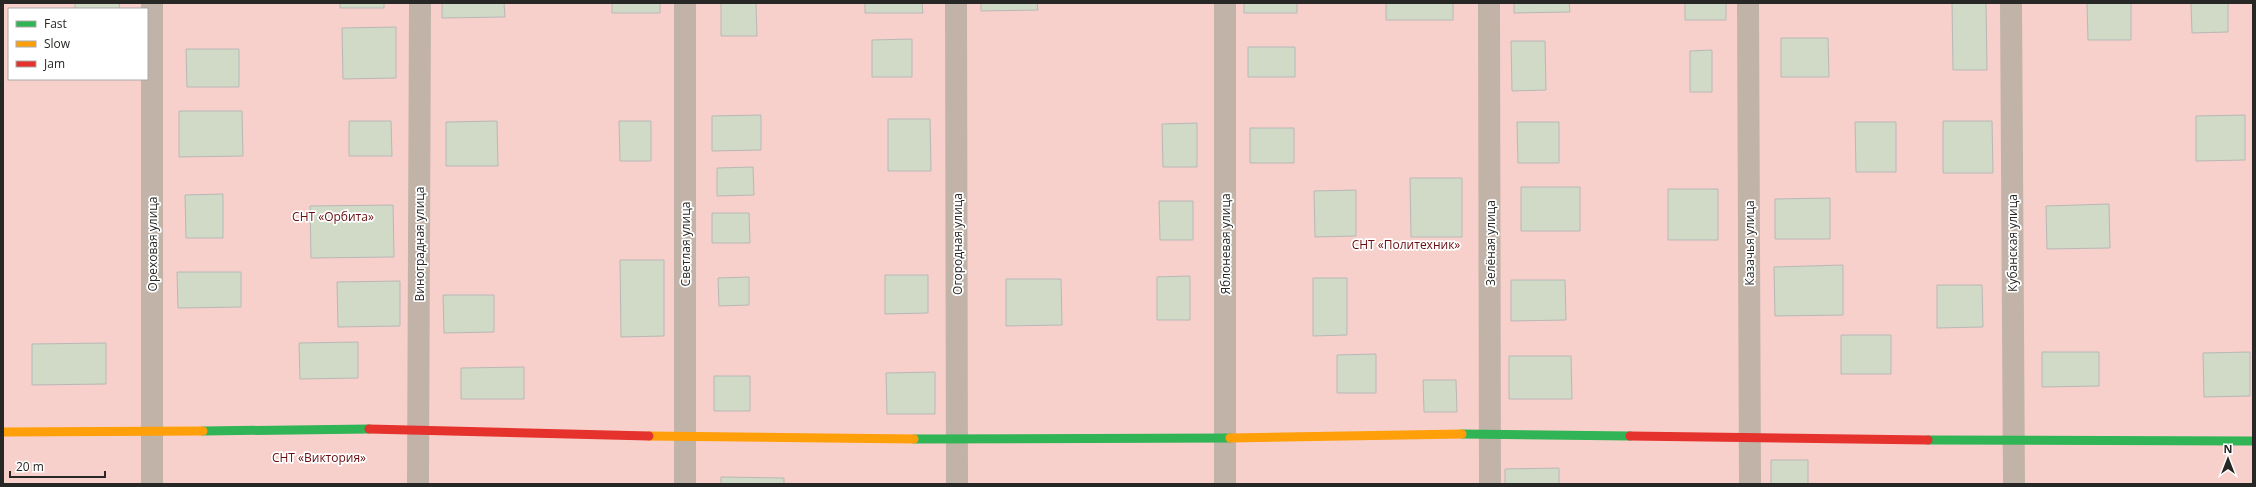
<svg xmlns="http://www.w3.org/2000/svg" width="2256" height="487" font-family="'Open Sans',sans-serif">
	<rect width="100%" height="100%" fill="#f3f2f0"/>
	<path fill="#f8d0cb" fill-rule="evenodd" d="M 3,3 L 2253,3 L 2253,484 L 3,484 ZM 9,9 L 147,9 L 147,79 L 9,79 Z"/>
	<path fill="#d1d9c7" stroke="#b8b8b6" d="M 75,3 L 119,3 L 120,9 L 75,9 Z
		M 340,3 L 384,3 L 384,8 L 340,8 Z
		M 442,3 L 504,3 L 505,17 L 442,18 Z
		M 612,3 L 660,3 L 660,13 L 612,13 Z
		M 721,3 L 756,3 L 757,36 L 721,36 Z
		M 865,3 L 922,3 L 923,13 L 865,13 Z
		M 981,3 L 1037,3 L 1038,10 L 981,11 Z
		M 1244,3 L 1297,3 L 1297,13 L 1244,13 Z
		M 1386,3 L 1453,3 L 1453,20 L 1386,20 Z
		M 1514,3 L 1569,3 L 1570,12 L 1514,13 Z
		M 1685,3 L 1726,3 L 1726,20 L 1685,20 Z
		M 1952,3 L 1986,3 L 1987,70 L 1953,70 Z
		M 2087,3 L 2131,3 L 2131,40 L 2088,40 Z
		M 2191,3 L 2228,3 L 2228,32 L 2192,33 Z
		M 396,27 L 396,78 L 343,79 L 342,28 Z
		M 1781,38 L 1828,38 L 1829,77 L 1781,77 Z
		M 912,39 L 912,77 L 872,77 L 872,40 Z
		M 1511,41 L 1545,41 L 1546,90 L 1512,91 Z
		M 1248,47 L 1295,47 L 1295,77 L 1248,77 Z
		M 186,49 L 239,49 L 239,87 L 187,87 Z
		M 1712,50 L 1712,92 L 1690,92 L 1690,51 Z
		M 179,111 L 242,111 L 243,156 L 179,157 Z
		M 761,115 L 761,150 L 712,151 L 712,116 Z
		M 2245,115 L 2245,160 L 2196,161 L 2196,116 Z
		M 888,119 L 930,119 L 931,171 L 888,171 Z
		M 349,121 L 391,121 L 392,156 L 349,156 Z
		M 497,121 L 498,166 L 446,166 L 446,122 Z
		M 619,121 L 651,121 L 651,161 L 620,161 Z
		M 1943,121 L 1992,121 L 1993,173 L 1943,173 Z
		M 1517,122 L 1559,122 L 1559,163 L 1518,163 Z
		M 1855,122 L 1896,122 L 1896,172 L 1856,172 Z
		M 1197,123 L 1197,167 L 1163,167 L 1162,124 Z
		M 1250,128 L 1294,128 L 1294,163 L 1250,163 Z
		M 753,167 L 754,195 L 717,196 L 717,168 Z
		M 1410,178 L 1462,178 L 1462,237 L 1411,237 Z
		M 1521,187 L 1580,187 L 1580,231 L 1521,231 Z
		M 1668,189 L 1718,189 L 1718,240 L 1668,240 Z
		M 1356,190 L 1356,236 L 1315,237 L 1314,191 Z
		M 223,194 L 223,238 L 186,238 L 185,195 Z
		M 1830,198 L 1830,239 L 1775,239 L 1775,199 Z
		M 1159,201 L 1193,201 L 1193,240 L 1160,240 Z
		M 2109,204 L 2110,248 L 2047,249 L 2046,206 Z
		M 393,205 L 394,257 L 311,258 L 310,206 Z
		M 712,213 L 749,213 L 750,243 L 712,243 Z
		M 620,260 L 664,260 L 664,336 L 621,337 Z
		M 1843,265 L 1843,315 L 1775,316 L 1774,267 Z
		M 177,272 L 241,272 L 241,307 L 178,308 Z
		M 885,275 L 928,275 L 928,313 L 885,314 Z
		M 1190,276 L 1190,320 L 1157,320 L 1157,277 Z
		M 749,277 L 749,305 L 719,306 L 718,278 Z
		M 1313,278 L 1347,278 L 1347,335 L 1313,336 Z
		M 1006,279 L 1061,279 L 1062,325 L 1006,326 Z
		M 1511,280 L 1565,280 L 1566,320 L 1511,321 Z
		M 400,281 L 400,326 L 338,327 L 337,282 Z
		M 1937,285 L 1982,285 L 1983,327 L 1937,328 Z
		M 443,295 L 494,295 L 494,332 L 444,333 Z
		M 1841,335 L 1891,335 L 1891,374 L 1841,374 Z
		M 358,342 L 358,378 L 300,379 L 299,343 Z
		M 106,343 L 106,384 L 32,385 L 32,344 Z
		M 2042,352 L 2099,352 L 2099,386 L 2042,387 Z
		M 2250,352 L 2250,396 L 2204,397 L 2203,353 Z
		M 1376,354 L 1376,393 L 1337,393 L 1337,355 Z
		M 1509,356 L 1571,356 L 1572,399 L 1509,399 Z
		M 524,367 L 524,399 L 461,399 L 461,368 Z
		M 935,372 L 935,414 L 887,414 L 886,373 Z
		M 714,376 L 750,376 L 750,411 L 714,411 Z
		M 1423,380 L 1456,380 L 1457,412 L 1424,412 Z
		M 1771,460 L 1808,460 L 1808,484 L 1771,484 Z
		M 1559,468 L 1559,484 L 1505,484 L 1505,469 Z
		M 721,477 L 784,478 L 784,484 L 721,484 Z"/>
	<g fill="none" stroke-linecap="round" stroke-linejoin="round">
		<path stroke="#c1b3a8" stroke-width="22" d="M 152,3 L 152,484
			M 956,3 L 957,484
			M 1225,3 L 1225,484
			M 1489,3 L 1490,484
			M 1748,3 L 1750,484
			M 2011,3 L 2014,484
			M 418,484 L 420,3
			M 685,484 L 685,3"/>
		<path stroke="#30b455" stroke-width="9" d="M 203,431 L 369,429
			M 1462,434 L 1630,436
			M 914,439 L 1230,438
			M 1928,440 L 2253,441"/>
		<path stroke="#ff9f0a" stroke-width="9" d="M 3,432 L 203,431
			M 649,436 L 914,439
			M 1230,438 L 1462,434"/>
		<path stroke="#e5322d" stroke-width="9" d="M 369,429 L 649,436
			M 1630,436 L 1928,440"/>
	</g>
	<g text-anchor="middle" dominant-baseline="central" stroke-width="3.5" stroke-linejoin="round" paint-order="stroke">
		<g font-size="12" fill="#690d0f" stroke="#fff">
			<text x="333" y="216">СНТ «Орбита»</text>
			<text x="1406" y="244">СНТ «Политехник»</text>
			<text x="319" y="457">СНТ «Виктория»</text>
		</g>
		<g font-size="12" fill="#272725" stroke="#fff">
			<text transform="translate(1490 243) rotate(-90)">Зелёная улица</text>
			<text transform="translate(1749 243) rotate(-90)">Казачья улица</text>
			<text transform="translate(2012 243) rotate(-90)">Кубанская улица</text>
			<text transform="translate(152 244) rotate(-90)">Ореховая улица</text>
			<text transform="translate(419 244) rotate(-90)">Виноградная улица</text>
			<text transform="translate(685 244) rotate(-90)">Светлая улица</text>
			<text transform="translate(957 244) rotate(-90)">Огородная улица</text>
			<text transform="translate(1225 244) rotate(-90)">Яблоневая улица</text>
		</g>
	</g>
	<rect width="2256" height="487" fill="none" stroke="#272725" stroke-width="8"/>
	<rect x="8" y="8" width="140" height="72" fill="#ffffff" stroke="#a9a9a8"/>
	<rect x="16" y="21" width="20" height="6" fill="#30b455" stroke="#a9a9a8"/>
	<text x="44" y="28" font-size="12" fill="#272725">Fast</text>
	<rect x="16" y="41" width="20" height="6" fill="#ff9f0a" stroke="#a9a9a8"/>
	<text x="44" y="48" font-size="12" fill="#272725">Slow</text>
	<rect x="16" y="61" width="20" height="6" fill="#e5322d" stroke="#a9a9a8"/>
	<text x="44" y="68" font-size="12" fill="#272725">Jam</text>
	<g transform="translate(2228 459)" stroke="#ffffff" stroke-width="3" paint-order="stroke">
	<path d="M0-3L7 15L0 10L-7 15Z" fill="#272725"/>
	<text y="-6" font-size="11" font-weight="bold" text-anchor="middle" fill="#272725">N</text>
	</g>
	<path d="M10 471v6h95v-6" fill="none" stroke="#272725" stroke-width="2"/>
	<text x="16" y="471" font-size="12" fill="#272725" stroke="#ffffff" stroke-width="3" paint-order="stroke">20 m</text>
</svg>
